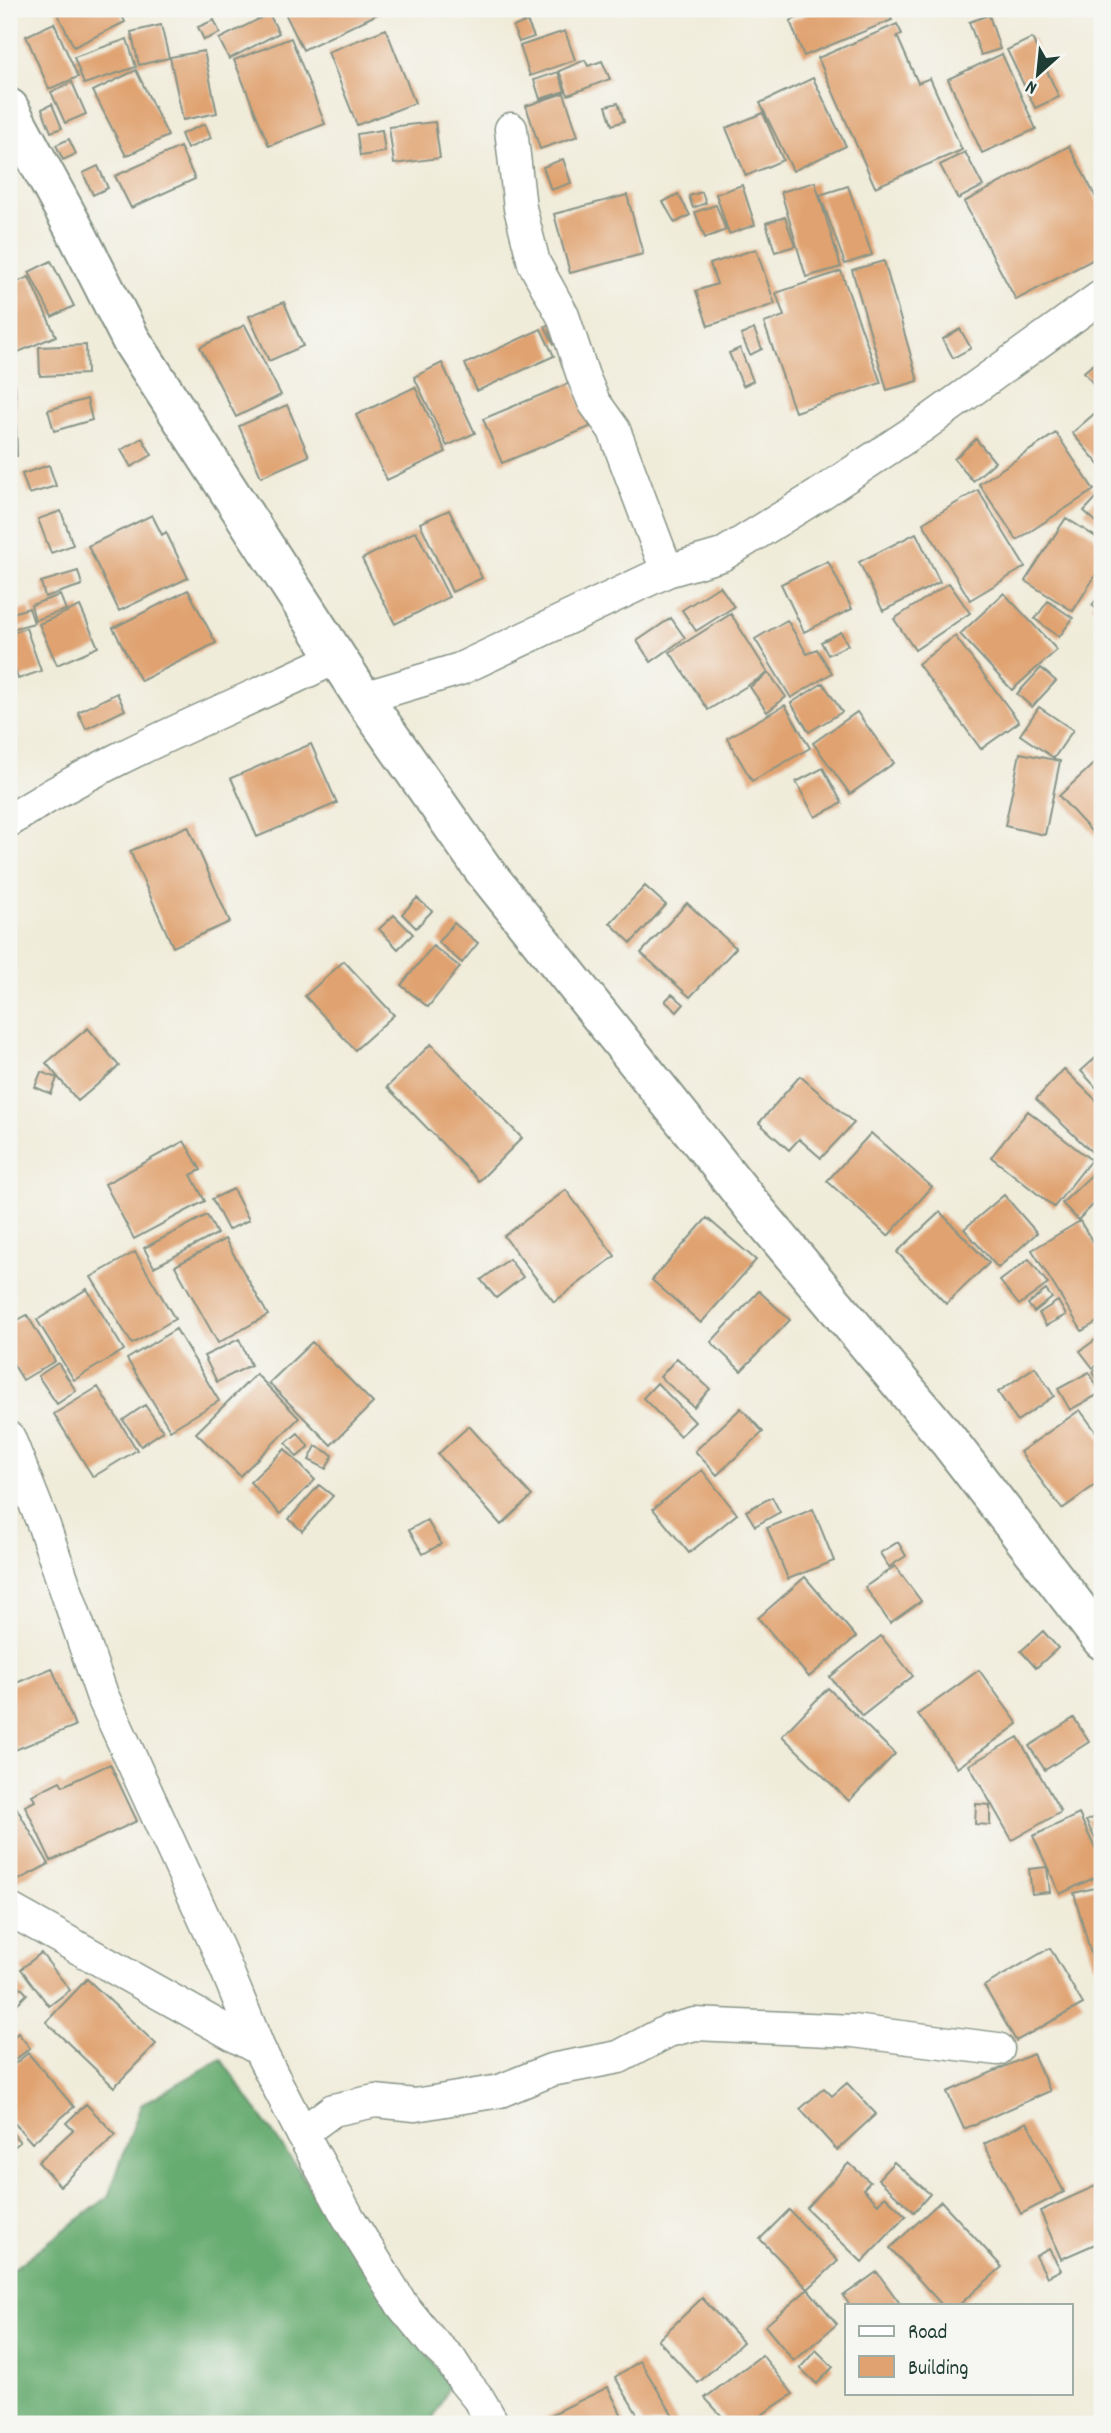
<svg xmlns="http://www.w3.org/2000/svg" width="1111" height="2433" font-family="Dekko,sans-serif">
	<rect width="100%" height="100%" fill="#f6f6f2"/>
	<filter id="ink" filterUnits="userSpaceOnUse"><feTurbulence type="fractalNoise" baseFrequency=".0143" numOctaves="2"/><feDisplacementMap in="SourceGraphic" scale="14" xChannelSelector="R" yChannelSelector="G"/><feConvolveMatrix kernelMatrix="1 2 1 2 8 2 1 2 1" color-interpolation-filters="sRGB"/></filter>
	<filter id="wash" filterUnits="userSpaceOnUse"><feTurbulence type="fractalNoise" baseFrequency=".00686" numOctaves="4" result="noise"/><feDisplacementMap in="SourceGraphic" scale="28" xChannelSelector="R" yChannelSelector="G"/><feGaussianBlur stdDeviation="1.57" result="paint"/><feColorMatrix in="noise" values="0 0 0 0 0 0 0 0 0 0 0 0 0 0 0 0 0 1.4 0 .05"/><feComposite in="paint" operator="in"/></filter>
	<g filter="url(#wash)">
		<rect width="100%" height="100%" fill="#f0ecda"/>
		<path fill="#66ab70" stroke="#427452" stroke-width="2" d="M 221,2059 L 449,2386 L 430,2424 L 9,2424 L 9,2272 L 108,2197 L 141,2105 Z"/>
		<g id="blocks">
			<path fill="#e0a270" d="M 55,9 L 119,9 L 125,22 L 74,47 Z
				M 283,9 L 383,9 L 384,11 L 303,50 Z
				M 819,9 L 887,9 L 892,20 L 804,56 L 790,21 Z
				M 269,14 L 279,33 L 229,59 L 219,39 Z
				M 989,15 L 1000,49 L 981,55 L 969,22 Z
				M 214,20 L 220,33 L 204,40 L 198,27 Z
				M 527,21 L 534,37 L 519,42 L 513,27 Z
				M 54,23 L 78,77 L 49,89 L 26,36 Z
				M 897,24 L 902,34 L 897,36 L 918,83 L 930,78 L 962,150 L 875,187 L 818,58 Z
				M 161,25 L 169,58 L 139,65 L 131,32 Z
				M 386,29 L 415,103 L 357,125 L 328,52 Z
				M 565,31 L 575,60 L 530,76 L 520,46 Z
				M 291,38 L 325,124 L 269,146 L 234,60 Z
				M 1032,38 L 1059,97 L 1035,108 L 1007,50 Z
				M 127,39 L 136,67 L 84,84 L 74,57 Z
				M 204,51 L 217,113 L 183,120 L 170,57 Z
				M 1002,54 L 1036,129 L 982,153 L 948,79 Z
				M 585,60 L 588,66 L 602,61 L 610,79 L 568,95 L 559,71 Z
				M 136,70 L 168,136 L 126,156 L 93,91 Z
				M 558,72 L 565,91 L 540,99 L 534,80 Z
				M 813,78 L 846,146 L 793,171 L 760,103 Z
				M 72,82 L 86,114 L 65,123 L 51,92 Z
				M 564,93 L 578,136 L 540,149 L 526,106 Z
				M 618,103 L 624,121 L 612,125 L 606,106 Z
				M 52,104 L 62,128 L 51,132 L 42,109 Z
				M 763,113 L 783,160 L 746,176 L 726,128 Z
				M 435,122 L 440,158 L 394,164 L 389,127 Z
				M 205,124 L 211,138 L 187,149 L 181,134 Z
				M 382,130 L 385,152 L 360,156 L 357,134 Z
				M 69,139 L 76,154 L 63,160 L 56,145 Z
				M 1069,146 L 1102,209 L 1102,255 L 1016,300 L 964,202 Z
				M 180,147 L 195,179 L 131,208 L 115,176 Z
				M 965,152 L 983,186 L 958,199 L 940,165 Z
				M 563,159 L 571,183 L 551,190 L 543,167 Z
				M 98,166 L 108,188 L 93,195 L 83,173 Z
				M 815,182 L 841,267 L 806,277 L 781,192 Z
				M 742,185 L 755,225 L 729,234 L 716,194 Z
				M 848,186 L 872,255 L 845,264 L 820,195 Z
				M 702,192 L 706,203 L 693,208 L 689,196 Z
				M 678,194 L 690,215 L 675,223 L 663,202 Z
				M 627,195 L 643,254 L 570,273 L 554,214 Z
				M 716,205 L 726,230 L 705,238 L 695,212 Z
				M 785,217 L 795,246 L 775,252 L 766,223 Z
				M 756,249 L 775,304 L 708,326 L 696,291 L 717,284 L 710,264 Z
				M 51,261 L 74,306 L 52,317 L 29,272 Z
				M 884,261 L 918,381 L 887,390 L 852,270 Z
				M 841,271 L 881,383 L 795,412 L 764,323 L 784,316 L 776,293 Z
				M 29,277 L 56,336 L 9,356 L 9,285 Z
				M 284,302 L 303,346 L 269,361 L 249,316 Z
				M 555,322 L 563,340 L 554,344 L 545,326 Z
				M 245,325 L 281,395 L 236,417 L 200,347 Z
				M 541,329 L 554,356 L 477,391 L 465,364 Z
				M 754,329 L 762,349 L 750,355 L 741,335 Z
				M 960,329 L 971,348 L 953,358 L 943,339 Z
				M 86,345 L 87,374 L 40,376 L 39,347 Z
				M 740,348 L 753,381 L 743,386 L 729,353 Z
				M 1102,357 L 1102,395 L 1084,372 Z
				M 442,363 L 475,433 L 447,446 L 414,377 Z
				M 572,382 L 590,427 L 502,463 L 483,419 Z
				M 9,384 L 15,384 L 17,456 L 9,456 Z
				M 415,387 L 446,452 L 387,480 L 356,415 Z
				M 87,399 L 92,420 L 54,431 L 48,410 Z
				M 287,405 L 309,456 L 261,477 L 239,426 Z
				M 1102,407 L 1102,468 L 1072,433 Z
				M 1056,433 L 1094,490 L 1017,540 L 979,484 Z
				M 142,438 L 152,455 L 131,467 L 121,450 Z
				M 976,439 L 995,462 L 973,481 L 954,459 Z
				M 49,465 L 56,486 L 29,494 L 22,474 Z
				M 978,490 L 1025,567 L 970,600 L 923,523 Z
				M 1099,495 L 1102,498 L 1102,527 L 1084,511 Z
				M 449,510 L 482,578 L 452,592 L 420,523 Z
				M 61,511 L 73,545 L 51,553 L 38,519 Z
				M 152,515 L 162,535 L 166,532 L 188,578 L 119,611 L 88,546 Z
				M 1066,518 L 1102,541 L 1097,553 L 1102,556 L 1102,565 L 1073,611 L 1025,581 Z
				M 416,531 L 449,597 L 395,624 L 362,559 Z
				M 916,533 L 940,582 L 883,611 L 859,562 Z
				M 828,561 L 852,609 L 804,632 L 781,584 Z
				M 78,571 L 82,585 L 45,597 L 41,582 Z
				M 949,583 L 970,613 L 915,650 L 894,619 Z
				M 720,586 L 734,607 L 696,631 L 682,610 Z
				M 188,590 L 216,643 L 141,681 L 113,628 Z
				M 1004,593 L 1057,650 L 1012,690 L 960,634 Z
				M 1102,593 L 1102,613 L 1092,605 Z
				M 60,595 L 66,610 L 35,620 L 31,605 Z
				M 1048,601 L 1073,618 L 1059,637 L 1035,619 Z
				M 80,606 L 98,647 L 57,665 L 39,624 Z
				M 29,608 L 34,623 L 9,630 L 9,614 Z
				M 731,614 L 768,673 L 708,710 L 670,652 Z
				M 671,618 L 685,638 L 651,662 L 637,641 Z
				M 787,620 L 807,654 L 817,649 L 832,673 L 791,698 L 755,639 Z
				M 26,628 L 41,671 L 18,679 L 9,651 L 9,634 Z
				M 841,632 L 848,645 L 828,655 L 821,642 Z
				M 955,636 L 1019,722 L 981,749 L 918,664 Z
				M 1041,668 L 1056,681 L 1032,707 L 1017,694 Z
				M 769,673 L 786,697 L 767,712 L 750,687 Z
				M 823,683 L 842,712 L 809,732 L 791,703 Z
				M 117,693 L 125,710 L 86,729 L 78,712 Z
				M 785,705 L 810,748 L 752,781 L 727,738 Z
				M 1039,707 L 1073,730 L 1054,758 L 1020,735 Z
				M 857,712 L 894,763 L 850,794 L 813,743 Z
				M 311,744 L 337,803 L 257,837 L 231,778 Z
				M 1020,753 L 1060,761 L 1045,835 L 1005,826 Z
				M 1102,756 L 1102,843 L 1059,796 Z
				M 823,768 L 842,803 L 815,817 L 796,782 Z
				M 188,826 L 230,922 L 173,947 L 130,851 Z
				M 645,886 L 666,905 L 631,943 L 610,923 Z
				M 417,898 L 432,911 L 416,928 L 402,914 Z
				M 687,903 L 736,948 L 690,997 L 641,953 Z
				M 394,915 L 413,934 L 398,949 L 379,929 Z
				M 454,923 L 478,943 L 462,963 L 438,942 Z
				M 433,946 L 460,967 L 428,1007 L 401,985 Z
				M 344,961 L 394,1015 L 355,1050 L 305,996 Z
				M 672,994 L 684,1004 L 677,1012 L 665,1001 Z
				M 88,1028 L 119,1066 L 78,1101 L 46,1063 Z
				M 431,1044 L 522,1138 L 479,1181 L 387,1087 Z
				M 1102,1052 L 1102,1094 L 1081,1071 Z
				M 1064,1069 L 1102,1106 L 1102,1151 L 1097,1157 L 1036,1099 Z
				M 41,1072 L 57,1078 L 51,1094 L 35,1087 Z
				M 800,1076 L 854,1123 L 821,1158 L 799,1139 L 789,1150 L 759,1123 Z
				M 1028,1111 L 1091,1160 L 1054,1207 L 991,1157 Z
				M 871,1133 L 932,1187 L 888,1236 L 827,1181 Z
				M 184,1141 L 201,1170 L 191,1175 L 205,1201 L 134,1239 L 105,1184 Z
				M 1097,1170 L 1102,1175 L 1102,1196 L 1078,1220 L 1062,1203 Z
				M 233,1189 L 249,1220 L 228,1230 L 212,1199 Z
				M 566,1190 L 615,1256 L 554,1302 L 504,1236 Z
				M 1004,1195 L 1037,1233 L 998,1268 L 964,1229 Z
				M 940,1212 L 989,1263 L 946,1304 L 897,1252 Z
				M 207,1215 L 217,1234 L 154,1267 L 144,1248 Z
				M 707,1218 L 756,1260 L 701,1323 L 652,1280 Z
				M 1080,1221 L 1102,1257 L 1102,1319 L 1082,1331 L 1032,1250 Z
				M 225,1239 L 268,1315 L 218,1343 L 175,1266 Z
				M 135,1252 L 175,1319 L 132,1344 L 91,1277 Z
				M 509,1259 L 523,1277 L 496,1298 L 481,1280 Z
				M 1029,1259 L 1048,1284 L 1019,1305 L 1000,1281 Z
				M 87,1289 L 124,1350 L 74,1380 L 37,1320 Z
				M 1046,1290 L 1052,1298 L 1034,1312 L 1028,1304 Z
				M 759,1291 L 790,1320 L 741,1371 L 711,1342 Z
				M 1058,1301 L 1066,1315 L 1046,1326 L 1039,1313 Z
				M 27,1315 L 55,1361 L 23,1380 L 9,1357 L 9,1325 Z
				M 176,1329 L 219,1401 L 170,1430 L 127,1359 Z
				M 1102,1335 L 1102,1362 L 1093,1368 L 1080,1351 Z
				M 239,1339 L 251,1365 L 217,1382 L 204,1356 Z
				M 312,1342 L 373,1403 L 331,1445 L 269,1383 Z
				M 677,1358 L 710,1389 L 694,1407 L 660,1377 Z
				M 58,1363 L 76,1391 L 57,1404 L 38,1376 Z
				M 1102,1366 L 1102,1387 L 1093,1372 Z
				M 1035,1367 L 1054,1396 L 1017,1421 L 998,1392 Z
				M 1089,1372 L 1101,1393 L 1070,1410 L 1058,1389 Z
				M 256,1374 L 299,1418 L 240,1476 L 196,1433 Z
				M 657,1383 L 695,1422 L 680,1436 L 643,1398 Z
				M 98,1387 L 137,1450 L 93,1477 L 54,1414 Z
				M 145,1405 L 163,1431 L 141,1446 L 123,1420 Z
				M 741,1408 L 763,1432 L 717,1475 L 695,1451 Z
				M 1080,1410 L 1102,1440 L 1102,1480 L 1062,1509 L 1020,1452 Z
				M 469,1426 L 532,1496 L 501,1525 L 438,1454 Z
				M 298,1433 L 309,1447 L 297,1457 L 286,1443 Z
				M 316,1446 L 333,1455 L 326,1469 L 309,1460 Z
				M 285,1449 L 315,1480 L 280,1514 L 250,1482 Z
				M 702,1470 L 737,1514 L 689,1553 L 653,1509 Z
				M 319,1485 L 333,1496 L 302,1531 L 289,1519 Z
				M 772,1497 L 780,1512 L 755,1526 L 746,1511 Z
				M 813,1509 L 834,1561 L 788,1579 L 767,1528 Z
				M 427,1520 L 441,1544 L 423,1554 L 409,1530 Z
				M 898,1542 L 906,1556 L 889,1567 L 880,1553 Z
				M 895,1566 L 921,1601 L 890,1623 L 865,1587 Z
				M 805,1577 L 856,1637 L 809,1677 L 758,1618 Z
				M 1043,1631 L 1058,1648 L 1036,1668 L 1021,1651 Z
				M 881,1636 L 913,1676 L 862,1716 L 830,1677 Z
				M 52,1668 L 75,1726 L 15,1750 L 9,1733 L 9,1686 Z
				M 979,1670 L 1018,1724 L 957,1768 L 918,1714 Z
				M 828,1688 L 895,1754 L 849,1801 L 782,1736 Z
				M 1074,1718 L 1089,1742 L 1045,1770 L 1029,1746 Z
				M 1018,1737 L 1061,1812 L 1012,1840 L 969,1765 Z
				M 110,1764 L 137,1821 L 51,1861 L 25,1806 L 35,1801 L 32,1795 L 60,1781 L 63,1786 Z
				M 9,1795 L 49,1864 L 9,1885 Z
				M 976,1804 L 990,1805 L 990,1825 L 975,1824 Z
				M 1102,1813 L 1102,1852 L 1086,1821 Z
				M 1079,1814 L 1102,1863 L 1102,1874 L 1060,1894 L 1033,1836 Z
				M 1047,1867 L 1050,1892 L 1032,1894 L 1029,1869 Z
				M 1102,1886 L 1102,1963 L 1094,1965 L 1074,1893 Z
				M 1050,1948 L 1083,2004 L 1016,2041 L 984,1986 Z
				M 41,1953 L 70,1990 L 49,2006 L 21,1969 Z
				M 9,1975 L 27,1994 L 9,2012 Z
				M 87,1979 L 156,2044 L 114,2087 L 46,2022 Z
				M 18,2033 L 30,2048 L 9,2065 L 9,2041 Z
				M 28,2053 L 74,2107 L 32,2143 L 9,2117 L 9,2069 Z
				M 1033,2054 L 1050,2091 L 964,2129 L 947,2092 Z
				M 847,2083 L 876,2114 L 837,2150 L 800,2109 L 824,2088 L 832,2096 Z
				M 86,2104 L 116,2135 L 60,2186 L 38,2162 L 73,2130 L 66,2123 Z
				M 1027,2122 L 1064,2192 L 1021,2214 L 984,2144 Z
				M 9,2129 L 20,2142 L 9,2151 Z
				M 894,2162 L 930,2194 L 914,2212 L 878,2179 Z
				M 849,2163 L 870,2182 L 863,2189 L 878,2204 L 885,2196 L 906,2216 L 862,2262 L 806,2208 Z
				M 1102,2183 L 1102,2241 L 1061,2259 L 1040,2211 Z
				M 941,2201 L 1002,2267 L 959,2305 L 942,2305 L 890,2248 Z
				M 789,2210 L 838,2261 L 808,2289 L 760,2239 Z
				M 1049,2249 L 1061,2270 L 1047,2277 L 1036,2256 Z
				M 877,2272 L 901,2305 L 850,2305 L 843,2296 Z
				M 808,2289 L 837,2324 L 794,2361 L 765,2326 Z
				M 702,2298 L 743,2342 L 698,2383 L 658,2340 Z
				M 816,2350 L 833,2367 L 817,2384 L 800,2368 Z
				M 762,2355 L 793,2394 L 748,2424 L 729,2424 L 705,2398 Z
				M 640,2361 L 677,2422 L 673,2424 L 643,2424 L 615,2377 Z
				M 608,2387 L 626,2424 L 545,2424 L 542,2419 Z"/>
		</g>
	</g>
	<g filter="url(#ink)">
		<use href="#blocks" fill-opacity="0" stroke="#889487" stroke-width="2"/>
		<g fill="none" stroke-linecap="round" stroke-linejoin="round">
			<defs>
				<path id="street" d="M 511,129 L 520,208 L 534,263 L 563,316 L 583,376 L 594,402 L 614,430 L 667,571
					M 363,698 L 460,669 L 667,571 L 722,555 L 817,496 L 921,427 L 1102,296
					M 9,821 C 111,754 228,711 337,657
					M 9,1438 L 44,1526 L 102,1695 L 219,1951 L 259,2049 L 302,2133 L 348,2217 L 402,2305 L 433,2343 L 450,2359 L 464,2381 L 478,2398 L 493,2424
					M 9,1909 L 259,2049
					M 302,2133 L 333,2110 L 375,2101 L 415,2105 L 500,2091 L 551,2070 L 619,2057 L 668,2031 L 695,2024 L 853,2031 L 998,2049"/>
				<path id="secondary" d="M 9,108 L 76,232 L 131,340 L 363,698 L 483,869 L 753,1207 L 948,1440 L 1102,1640"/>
			</defs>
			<use href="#street" stroke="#889487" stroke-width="35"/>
			<use href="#secondary" stroke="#889487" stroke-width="42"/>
			<use href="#street" stroke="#fff" stroke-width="32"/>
			<use href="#secondary" stroke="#fff" stroke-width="38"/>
		</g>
	</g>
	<rect width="1111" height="2433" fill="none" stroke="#f6f6f2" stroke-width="35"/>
	<rect x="845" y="2304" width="228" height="91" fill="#f6f6f2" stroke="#a0aca6" stroke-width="2"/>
	<rect x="859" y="2326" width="35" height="10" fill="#ffffff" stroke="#a0aca6" stroke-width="2"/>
	<text x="908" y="2338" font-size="21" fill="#1f3d34">Road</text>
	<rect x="859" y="2356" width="35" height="21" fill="#e0a270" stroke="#a0aca6" stroke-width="2"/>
	<text x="908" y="2374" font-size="21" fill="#1f3d34">Building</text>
	<g transform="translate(1038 74) rotate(207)" stroke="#f6f6f2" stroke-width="5" paint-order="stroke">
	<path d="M0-5L12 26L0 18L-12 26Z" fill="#1f3d34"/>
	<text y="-10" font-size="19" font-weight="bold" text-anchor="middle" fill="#1f3d34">N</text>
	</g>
</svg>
